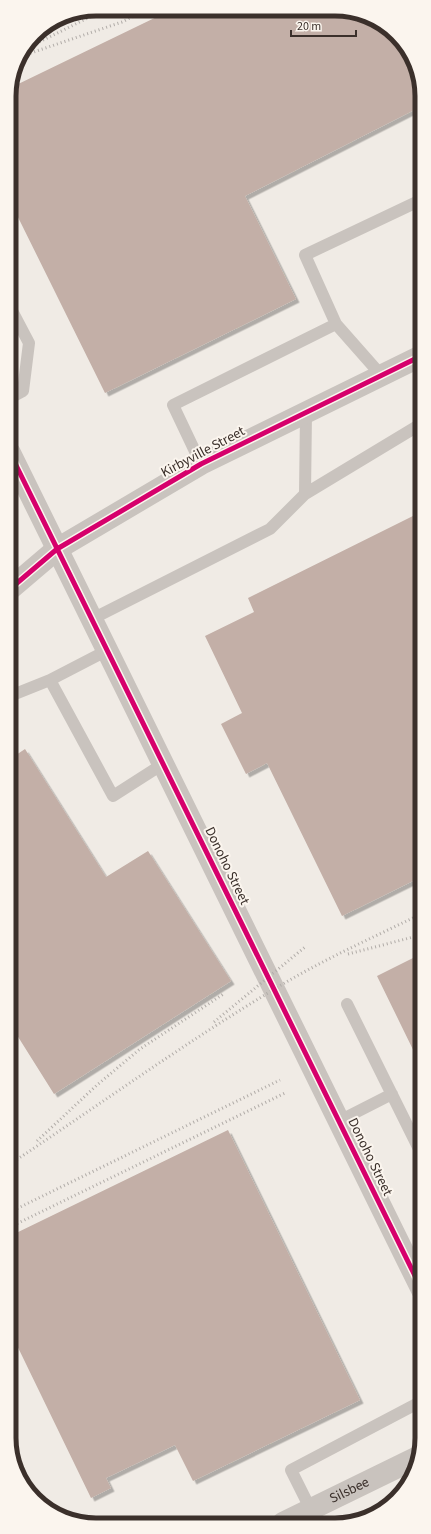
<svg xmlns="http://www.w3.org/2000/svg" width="431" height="1534" font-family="'Source Sans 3',sans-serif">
	<defs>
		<filter id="shadow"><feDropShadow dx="3.5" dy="3.5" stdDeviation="0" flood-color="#0004"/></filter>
	</defs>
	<rect width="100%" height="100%" fill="#f0ebe5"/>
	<path fill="#c3afa7" filter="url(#shadow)" d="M 171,10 L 352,11 L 397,35 L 420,79 L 420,107 L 245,196 L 296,299 L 105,393 L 9,199 L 9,90 L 10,88 Z
		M 421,512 L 421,877 L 342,916 L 267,763 L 246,774 L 221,724 L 242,713 L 205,636 L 254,612 L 248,598 Z
		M 25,749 L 106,877 L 148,851 L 231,981 L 54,1094 L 10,1024 L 10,759 Z
		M 421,954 L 421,1066 L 377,976 Z
		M 228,1130 L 360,1400 L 193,1481 L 175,1445 L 106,1478 L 111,1488 L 91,1498 L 10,1331 L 10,1236 Z"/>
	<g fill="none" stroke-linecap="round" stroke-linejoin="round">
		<path stroke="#c9c3be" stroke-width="12" d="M 9,305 L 29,343 L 23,391 L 10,398
			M 381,375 L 336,324 L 305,255 L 421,200
			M 201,464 L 173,405 L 336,324
			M 305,494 L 421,424
			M 92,619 L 270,529 L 305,494 L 306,413
			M 106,651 L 50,680 L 113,796 L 163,764
			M 10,696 L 50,680
			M 347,1004 L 422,1155
			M 339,1121 L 392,1094
			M 311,1510 L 291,1470 L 422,1401"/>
		<g stroke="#c9c3be" stroke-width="22">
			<path d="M 10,453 L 422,1290"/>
			<path d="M 10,589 L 57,549 L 201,464 L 421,356"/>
			<path id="s1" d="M 283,1523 L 416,1458"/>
		</g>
		<path stroke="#b1aca8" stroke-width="3" stroke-dasharray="1 3" stroke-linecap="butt" d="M 25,49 L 106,9
			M 19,57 L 122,22 L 148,9
			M 348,954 L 421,935
			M 214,1022 L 305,947
			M 37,1141 L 97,1085 L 140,1049 L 225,993
			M 10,1164 C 98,1106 183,1044 273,990 C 320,961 372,938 421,914
			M 10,1212 L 280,1080
			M 10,1227 L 285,1093"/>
		<defs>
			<path id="cycleway" d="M 10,453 L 422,1290
				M 10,589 L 57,549 L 201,464 L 421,356"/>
		</defs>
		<use href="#cycleway" stroke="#fbf5ee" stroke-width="8"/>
		<use href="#cycleway" stroke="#d6006c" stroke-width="5"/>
	</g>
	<g text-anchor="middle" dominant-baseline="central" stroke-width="4" stroke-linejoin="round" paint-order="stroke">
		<g font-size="14" fill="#3b302b" stroke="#fbf5ee">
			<text transform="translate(203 452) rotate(-28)">Kirbyville Street</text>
			<text transform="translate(227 866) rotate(64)">Donoho Street</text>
			<text transform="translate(370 1157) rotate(64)">Donoho Street</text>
			<text stroke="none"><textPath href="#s1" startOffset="74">Silsbee</textPath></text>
		</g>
	</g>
	<path d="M0 0H431V1534H0ZM96 16H335A80 80 0 0 1 415 96V1438A80 80 0 0 1 335 1518H96A80 80 0 0 1 16 1438V96A80 80 0 0 1 96 16Z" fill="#fbf5ee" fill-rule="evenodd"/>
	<path fill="none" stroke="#3b302b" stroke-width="5" d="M96 16H335A80 80 0 0 1 415 96V1438A80 80 0 0 1 335 1518H96A80 80 0 0 1 16 1438V96A80 80 0 0 1 96 16Z"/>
	<path d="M291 30v6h65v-6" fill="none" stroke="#3b302b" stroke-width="2"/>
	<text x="297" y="30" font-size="12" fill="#3b302b" stroke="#fbf5ee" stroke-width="3" paint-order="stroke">20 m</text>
</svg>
